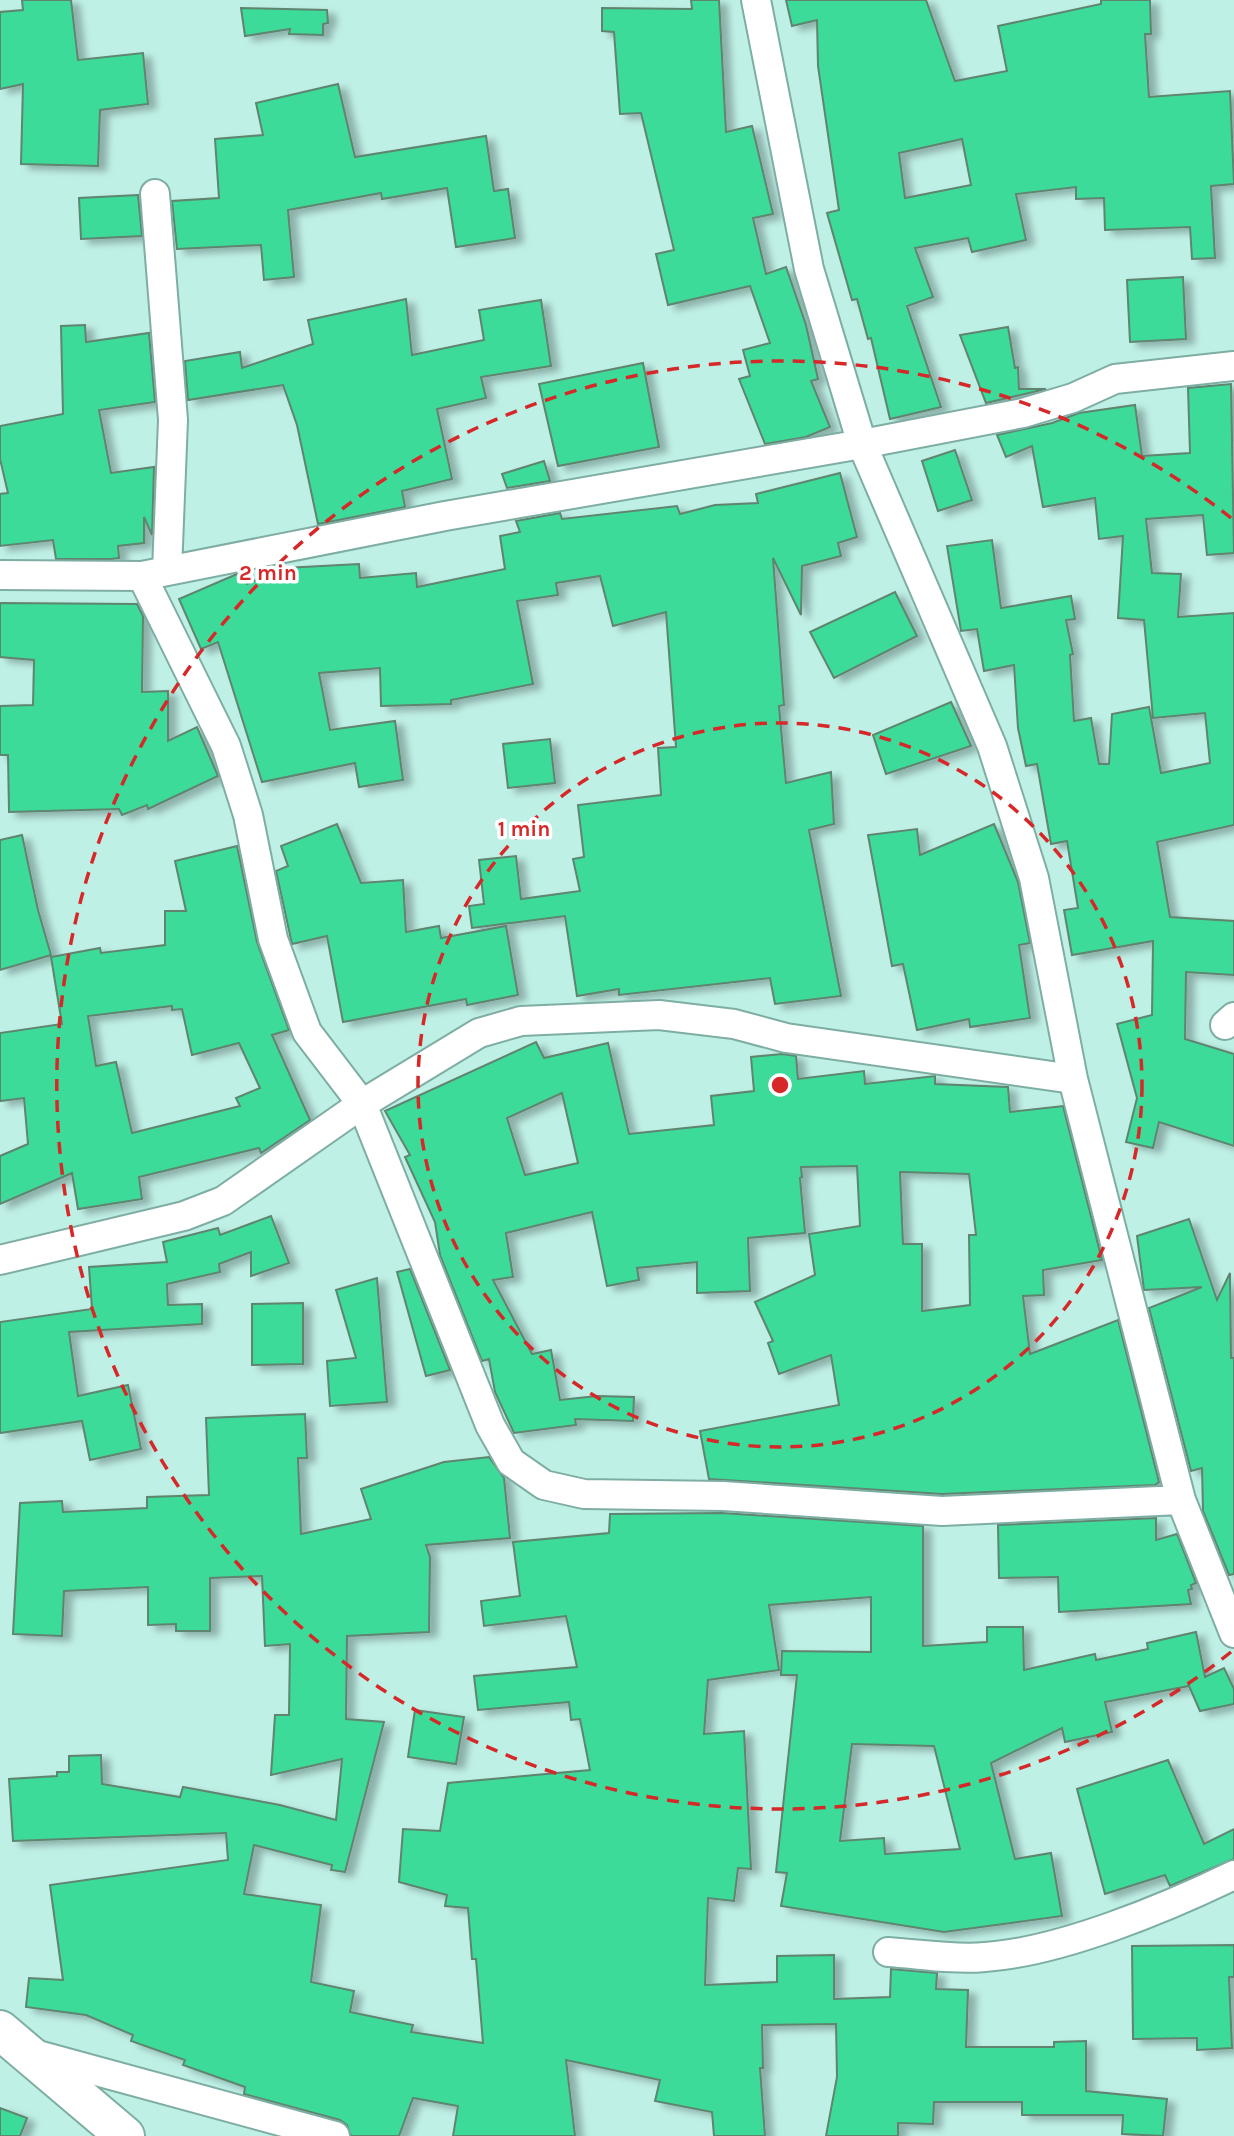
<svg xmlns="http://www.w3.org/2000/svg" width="1234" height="2136" font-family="Karla,sans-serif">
	<defs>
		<filter id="shadow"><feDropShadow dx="8" dy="4.5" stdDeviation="3.5" flood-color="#0004"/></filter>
	</defs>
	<rect width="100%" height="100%" fill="#bff0e6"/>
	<path fill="#3ddb99" stroke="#5f8470" stroke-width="2" fill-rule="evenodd" filter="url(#shadow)" d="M 22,0 L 71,0 L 78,60 L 143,53 L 148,104 L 100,110 L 98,166 L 21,164 L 23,84 L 0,89 L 0,12 L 23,10 Z
		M 691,0 L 719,0 L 726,132 L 752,126 L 773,214 L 753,218 L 766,274 L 786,267 L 806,325 L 818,379 L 811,381 L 830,427 L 806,437 L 765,444 L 739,379 L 750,376 L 743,350 L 770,343 L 750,286 L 668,305 L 656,254 L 674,250 L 641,113 L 620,114 L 614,32 L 602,31 L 602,8 L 692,9 Z
		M 786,0 L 926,0 L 955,81 L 1007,71 L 998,26 L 1101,4 L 1101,0 L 1150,0 L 1151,34 L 1145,34 L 1149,97 L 1230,91 L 1234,184 L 1211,186 L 1215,258 L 1192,259 L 1190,227 L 1105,230 L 1104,198 L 1076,199 L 1076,187 L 1016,194 L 1026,240 L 972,252 L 968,238 L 915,248 L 933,297 L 907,306 L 941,407 L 890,419 L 871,338 L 868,339 L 857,299 L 852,300 L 827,213 L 839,210 L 818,66 L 817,20 L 792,26 ZM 962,139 L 971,185 L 905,198 L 899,153 Z
		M 241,8 L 327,10 L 328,23 L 323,24 L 323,35 L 289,34 L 290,29 L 245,36 Z
		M 338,84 L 355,157 L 486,136 L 494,191 L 508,189 L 515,238 L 456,247 L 447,188 L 382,199 L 381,193 L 288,210 L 294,277 L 264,280 L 261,245 L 177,249 L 172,201 L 219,198 L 215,139 L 263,135 L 256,103 Z
		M 138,195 L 142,236 L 81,239 L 79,198 Z
		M 1183,277 L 1186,339 L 1130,342 L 1127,280 Z
		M 406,299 L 412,355 L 484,340 L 479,310 L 541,300 L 551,366 L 481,377 L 486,398 L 437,409 L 452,479 L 402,491 L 405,507 L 318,524 L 297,425 L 283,385 L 188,400 L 185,361 L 240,352 L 242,368 L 313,344 L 308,320 Z
		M 85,325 L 86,342 L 149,333 L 155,402 L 99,410 L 111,473 L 154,467 L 152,535 L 144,517 L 144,543 L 118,546 L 119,558 L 111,559 L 56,559 L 53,540 L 0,546 L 0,494 L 8,493 L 0,459 L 0,426 L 63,414 L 61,326 Z
		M 1008,327 L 1015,368 L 1018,367 L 1019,389 L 1046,389 L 986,403 L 960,335 Z
		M 643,363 L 659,447 L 558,466 L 539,384 Z
		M 1231,384 L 1234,553 L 1207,555 L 1203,515 L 1146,519 L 1152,573 L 1181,574 L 1178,617 L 1234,613 L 1234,825 L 1157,842 L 1170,917 L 1234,921 L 1234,975 L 1186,972 L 1185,1039 L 1234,1054 L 1234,1146 L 1159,1122 L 1153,1148 L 1126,1142 L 1137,1098 L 1117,1024 L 1152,1015 L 1153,941 L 1072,955 L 1064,910 L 1078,908 L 1067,841 L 1051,844 L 1037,764 L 1026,766 L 1018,728 L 1014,665 L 984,671 L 977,629 L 961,631 L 947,546 L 992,540 L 1001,608 L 1071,596 L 1075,619 L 1066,620 L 1073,654 L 1070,655 L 1074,721 L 1091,718 L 1099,764 L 1109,764 L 1112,714 L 1149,707 L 1161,773 L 1210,763 L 1205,713 L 1153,718 L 1144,620 L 1118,618 L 1123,536 L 1099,539 L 1095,498 L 1043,507 L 1032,446 L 1006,457 L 997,435 L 1052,423 L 1079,413 L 1135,405 L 1142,456 L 1190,453 L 1188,388 Z
		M 955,450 L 972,500 L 938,511 L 922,461 Z
		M 544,461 L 550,481 L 507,488 L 502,474 Z
		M 840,473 L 857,537 L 838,543 L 841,556 L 802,566 L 801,615 L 773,558 L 784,705 L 779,706 L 786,783 L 831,772 L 834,824 L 809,830 L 841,996 L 775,1004 L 770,978 L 619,995 L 619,989 L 577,996 L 565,916 L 472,928 L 469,906 L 484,904 L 479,860 L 516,856 L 521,899 L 580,891 L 573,859 L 584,857 L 578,805 L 661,795 L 658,748 L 676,747 L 666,612 L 613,626 L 600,576 L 556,583 L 558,595 L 517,601 L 533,684 L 451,700 L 451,704 L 381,706 L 380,668 L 319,673 L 330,730 L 395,721 L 403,780 L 359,787 L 355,763 L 262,782 L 218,642 L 201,649 L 179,599 L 237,574 L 242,573 L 247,584 L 284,568 L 359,564 L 360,578 L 416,573 L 417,587 L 505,569 L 500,536 L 520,532 L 516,521 L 560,513 L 562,519 L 677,506 L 680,514 L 715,505 L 758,503 L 756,494 Z
		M 895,592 L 917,636 L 834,678 L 810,632 Z
		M 0,603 L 137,604 L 143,616 L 142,692 L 168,691 L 168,741 L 197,727 L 218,776 L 148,809 L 147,805 L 122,815 L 119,809 L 9,812 L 8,755 L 0,755 L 0,706 L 33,705 L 34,660 L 0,657 Z
		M 951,702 L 971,746 L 886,774 L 873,735 Z
		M 550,739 L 555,783 L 508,788 L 503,744 Z
		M 337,824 L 361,883 L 403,880 L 406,932 L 439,926 L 441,938 L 506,926 L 518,995 L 467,1005 L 466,999 L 343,1022 L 327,936 L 292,944 L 276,871 L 288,866 L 281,846 Z
		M 994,824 L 1018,882 L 1030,943 L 1019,945 L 1030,1018 L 970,1027 L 969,1019 L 917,1030 L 903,964 L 892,966 L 868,835 L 917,829 L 920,855 Z
		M 22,835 L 38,910 L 51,955 L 0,970 L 0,840 Z
		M 237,846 L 257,942 L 289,1030 L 272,1035 L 310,1120 L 261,1153 L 259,1148 L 139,1177 L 142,1199 L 78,1209 L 72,1173 L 0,1204 L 0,1156 L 28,1144 L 24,1098 L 0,1101 L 0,1033 L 62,1024 L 51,957 L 100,948 L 101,953 L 165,945 L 165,911 L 186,911 L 175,861 ZM 172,1006 L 172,1010 L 182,1009 L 192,1055 L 239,1043 L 260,1088 L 236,1098 L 240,1106 L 132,1133 L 116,1062 L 96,1066 L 88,1016 Z
		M 536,1042 L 544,1058 L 608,1043 L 629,1134 L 714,1125 L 711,1096 L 754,1091 L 751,1057 L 782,1054 L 796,1056 L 798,1079 L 864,1071 L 865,1084 L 935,1076 L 935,1084 L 1008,1087 L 1010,1112 L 1063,1106 L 1102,1260 L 1043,1270 L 1044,1295 L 1023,1296 L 1030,1354 L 1118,1320 L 1159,1482 L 1155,1485 L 942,1494 L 709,1479 L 700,1431 L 839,1405 L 831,1355 L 779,1374 L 768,1343 L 773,1341 L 755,1302 L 815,1275 L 809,1234 L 860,1226 L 857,1166 L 801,1167 L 802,1177 L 800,1178 L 805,1233 L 748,1238 L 750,1291 L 697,1293 L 697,1262 L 637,1268 L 639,1280 L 607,1286 L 592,1212 L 506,1233 L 513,1277 L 493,1280 L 532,1354 L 551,1350 L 560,1400 L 597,1396 L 634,1397 L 633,1421 L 575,1419 L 576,1425 L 514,1433 L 495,1392 L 489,1359 L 482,1361 L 440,1255 L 435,1222 L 405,1157 L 410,1155 L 385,1111 ZM 562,1093 L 578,1163 L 525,1175 L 507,1118 ZM 900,1172 L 969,1174 L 976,1235 L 969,1235 L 970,1305 L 922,1311 L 922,1244 L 903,1244 Z
		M 271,1216 L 289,1263 L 251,1276 L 251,1252 L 219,1264 L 220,1272 L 167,1284 L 168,1305 L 202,1304 L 202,1324 L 69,1332 L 78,1396 L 128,1385 L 141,1449 L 90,1460 L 82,1421 L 0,1433 L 0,1322 L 92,1309 L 89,1267 L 167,1262 L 163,1242 L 218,1228 L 220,1235 Z
		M 1189,1219 L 1217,1300 L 1230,1273 L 1231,1358 L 1234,1358 L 1234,1574 L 1229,1575 L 1203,1511 L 1202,1468 L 1191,1471 L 1149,1308 L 1202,1287 L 1144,1290 L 1137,1236 Z
		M 410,1269 L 450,1370 L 426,1376 L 397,1272 Z
		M 377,1278 L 387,1402 L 330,1406 L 327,1361 L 356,1358 L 336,1290 Z
		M 303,1303 L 303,1364 L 252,1365 L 252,1304 Z
		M 305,1414 L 307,1458 L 298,1458 L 301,1534 L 371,1519 L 361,1489 L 444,1462 L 489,1457 L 504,1478 L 510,1538 L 426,1545 L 430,1557 L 429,1632 L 347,1636 L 346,1719 L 384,1722 L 345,1872 L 331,1870 L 332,1865 L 254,1845 L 244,1894 L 321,1905 L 311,1982 L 354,1991 L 350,2012 L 413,2025 L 411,2032 L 483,2043 L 476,1959 L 472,1959 L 468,1908 L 445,1906 L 447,1895 L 399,1882 L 403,1829 L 440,1831 L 448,1783 L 590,1770 L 580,1719 L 571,1720 L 569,1702 L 478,1710 L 474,1676 L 577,1667 L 566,1616 L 484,1626 L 481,1601 L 520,1596 L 513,1542 L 609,1533 L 610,1514 L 722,1513 L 923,1526 L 923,1646 L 987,1642 L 987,1627 L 1023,1627 L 1024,1670 L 1095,1654 L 1096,1660 L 1148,1649 L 1147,1643 L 1196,1632 L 1205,1677 L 1224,1668 L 1234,1689 L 1234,1704 L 1200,1711 L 1189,1686 L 1105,1702 L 1112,1732 L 1065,1742 L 1062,1728 L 991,1763 L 1015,1859 L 1051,1853 L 1062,1916 L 944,1932 L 781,1906 L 787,1873 L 776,1872 L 797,1675 L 781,1675 L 782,1651 L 871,1652 L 871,1597 L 769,1605 L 779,1670 L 708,1680 L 704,1734 L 744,1731 L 751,1869 L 738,1868 L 734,1901 L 708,1898 L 705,1985 L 777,1982 L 777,1956 L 834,1955 L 834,1999 L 890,1997 L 891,1969 L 937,1973 L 936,1989 L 968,1990 L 966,2047 L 1054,2047 L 1054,2042 L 1086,2041 L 1086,2091 L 1167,2099 L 1163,2136 L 1122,2134 L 1123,2115 L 1022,2115 L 1022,2102 L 934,2102 L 933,2124 L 898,2123 L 898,2136 L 826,2136 L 837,2077 L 836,2024 L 762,2025 L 763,2068 L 760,2068 L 765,2136 L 714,2136 L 712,2112 L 655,2101 L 660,2080 L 566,2060 L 575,2136 L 453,2136 L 458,2106 L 413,2098 L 399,2136 L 351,2136 L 347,2125 L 340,2120 L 244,2094 L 245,2087 L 183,2065 L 185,2060 L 131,2041 L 133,2035 L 86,2015 L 26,2007 L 29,1978 L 63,1980 L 50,1885 L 228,1860 L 226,1833 L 13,1841 L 9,1779 L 57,1776 L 57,1772 L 69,1772 L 69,1756 L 101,1755 L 102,1784 L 180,1797 L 183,1787 L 280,1805 L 336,1820 L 342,1759 L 271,1775 L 275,1715 L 289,1715 L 290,1644 L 265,1646 L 262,1576 L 210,1578 L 210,1631 L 176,1631 L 176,1624 L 148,1625 L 148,1587 L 64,1591 L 62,1636 L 13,1634 L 20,1503 L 62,1501 L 63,1512 L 147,1508 L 147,1497 L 209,1495 L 206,1418 ZM 852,1744 L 934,1746 L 960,1849 L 885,1854 L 884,1838 L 840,1841 Z
		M 1156,1518 L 1156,1540 L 1177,1534 L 1196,1583 L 1191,1585 L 1192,1589 L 1188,1590 L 1191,1604 L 1059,1612 L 1058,1577 L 999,1578 L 998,1525 Z
		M 415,1710 L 464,1717 L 456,1764 L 408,1757 Z
		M 1168,1760 L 1204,1844 L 1234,1829 L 1234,1859 L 1170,1886 L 1165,1875 L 1105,1894 L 1077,1789 Z
		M 1234,1945 L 1234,1977 L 1229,1977 L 1232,2048 L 1197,2050 L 1197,2038 L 1133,2039 L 1132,1946 Z
		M 0,2108 L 27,2118 L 20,2136 L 0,2136 Z"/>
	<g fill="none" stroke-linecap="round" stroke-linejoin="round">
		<defs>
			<path id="street" d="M 756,0 L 809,269 L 862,444 L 992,746 L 1034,878 L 1073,1079 L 1181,1500 L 1234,1633
				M 155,194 L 173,420 L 167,571
				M 0,575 L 142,576 L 445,516 L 862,444 L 1023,413 L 1073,398 L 1115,379 L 1234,366
				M 142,576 L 226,746 L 248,815 L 273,939 L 307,1032 L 362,1104 L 490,1425 L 511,1462 L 544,1485 L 584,1494 L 723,1496 L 942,1511 L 1181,1500
				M 1225,1025 L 1234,1017
				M 0,1260 L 184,1216 L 223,1201 L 362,1104 L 479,1033 L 521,1021 L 659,1015 L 734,1024 L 786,1038 L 1073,1079
				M 888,1952 C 919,1954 954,1960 985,1957 C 1060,1952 1166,1908 1234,1875
				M 34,2054 L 335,2136"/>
			<path id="secondary" d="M 0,2030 L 125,2136"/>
		</defs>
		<use href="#street" stroke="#7eada3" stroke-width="32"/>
		<use href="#secondary" stroke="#7eada3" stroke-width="42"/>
		<use href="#street" stroke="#fff" stroke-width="28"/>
		<use href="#secondary" stroke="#fff" stroke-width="38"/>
	</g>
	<g fill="none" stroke="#d62828" stroke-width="3.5" stroke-dasharray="12 9">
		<circle cx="780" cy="1085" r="362"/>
		<path d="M1231 1652A724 724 0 1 1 1231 518"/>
	</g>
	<circle cx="780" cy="1085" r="10" fill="#d62828" stroke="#fff" stroke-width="3.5"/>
	<g font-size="21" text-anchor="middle" font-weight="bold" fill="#d62828" stroke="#fff" stroke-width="7" stroke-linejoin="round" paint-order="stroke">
		<text x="268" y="580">2 min</text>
		<text x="524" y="836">1 min</text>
	</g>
</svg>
